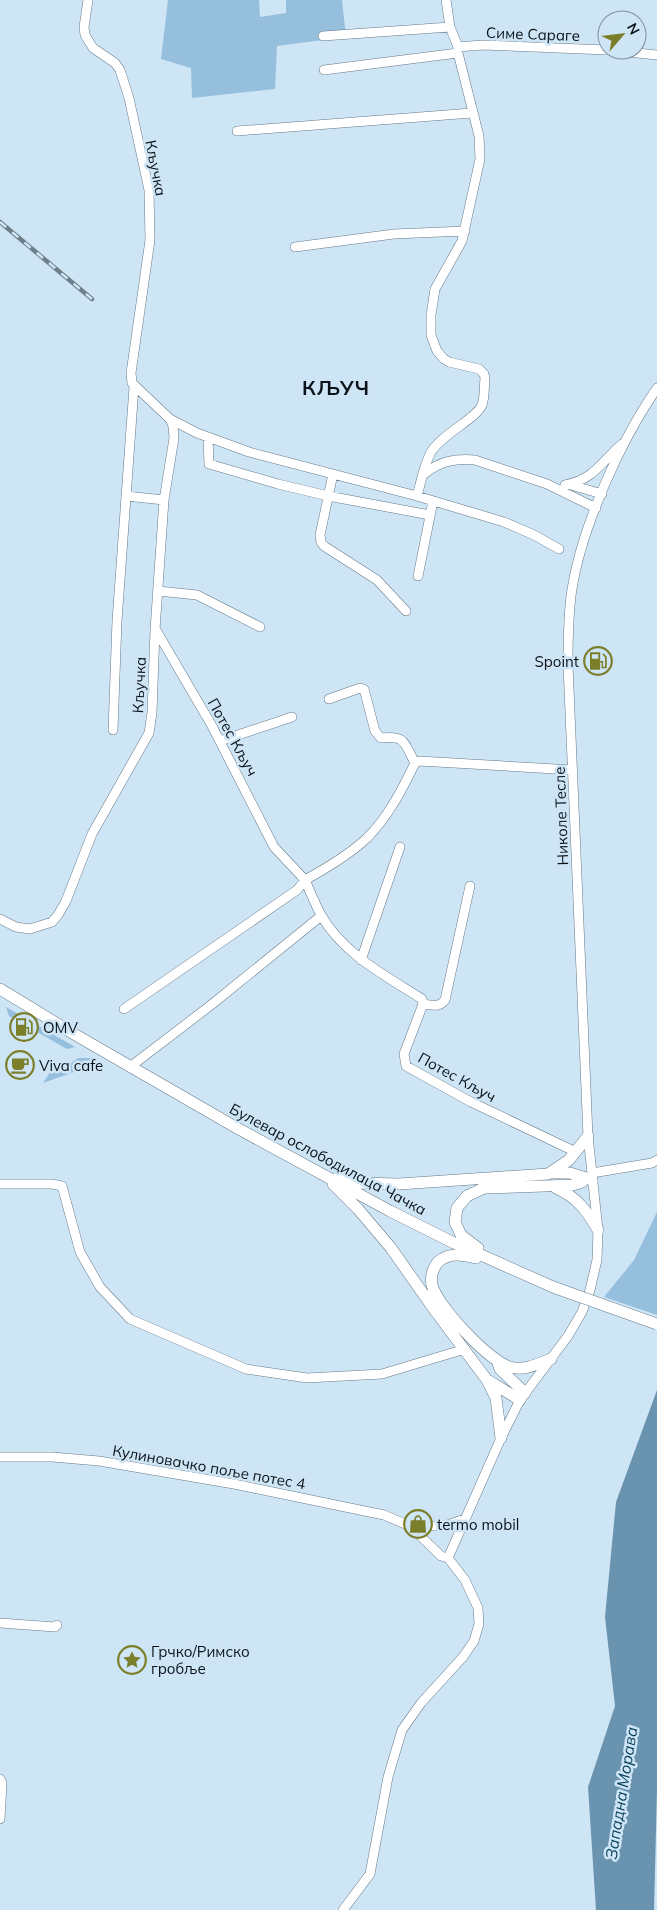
<svg xmlns="http://www.w3.org/2000/svg" width="657" height="1910" font-family="Mulish,sans-serif">
	<rect width="100%" height="100%" fill="#cee5f6"/>
	<path fill="#95bfdd" d="M 168,0 L 259,0 L 260,17 L 286,13 L 286,0 L 342,0 L 346,37 L 277,46 L 275,89 L 192,98 L 191,68 L 161,59 Z
		M 6,1007 L 75,1047 L 67,1049 L 9,1016 Z
		M 78,1058 L 90,1058 L 93,1060 L 88,1067 L 43,1083 L 52,1069 L 71,1063 Z
		M 657,1212 L 657,1315 L 604,1297 L 634,1260 Z"/>
	<path fill="#6a93af" d="M 657,1390 L 657,1790 L 654,1910 L 596,1910 L 588,1787 L 615,1706 L 605,1617 L 616,1502 Z"/>
	<g fill="none" stroke-linecap="round" stroke-linejoin="round">
		<defs>
			<path id="minor" d="M 446,0 L 450,27 L 458,47 L 482,45 L 607,50
				M 323,36 L 450,27
				M 608,50 L 657,55
				M 324,70 L 458,53
				M 237,131 L 472,113
				M 295,247 L 394,234 L 465,231
				M 170,419 L 197,433 L 249,452 L 417,496 L 504,522 L 534,535 L 559,549
				M 208,438 L 209,464 L 278,484 L 328,496 L 430,515
				M 333,474 L 320,535 L 321,542 L 324,546 L 377,580 L 406,611
				M 424,474 C 440,461 456,458 475,460 L 547,484 L 596,508
				M 565,485 C 595,479 601,462 622,444
				M 571,485 L 602,494
				M 126,496 L 164,500
				M 417,496 C 421,482 424,465 431,452 C 442,434 477,418 482,405 C 485,397 484,386 485,378 L 484,374 L 479,369 L 449,362 L 444,359 L 437,351 L 431,335 L 431,315 L 435,289 L 462,241 L 480,159 L 479,136 L 458,53 L 458,47
				M 418,576 L 433,501
				M 158,591 L 197,595 L 260,627
				M 156,630 L 212,726 L 274,847 L 305,880 C 325,869 350,854 367,838 C 388,817 402,790 415,763 L 419,761 L 572,770
				M 329,699 L 360,688 L 364,689 L 375,731 L 381,738 C 406,735 404,743 415,763
				M 113,730 L 117,621 L 134,387
				M 220,741 L 292,717
				M 0,919 L 16,927 L 30,929 L 52,922 L 58,915 L 66,901 L 92,834 L 149,733 L 152,713 L 155,630 L 164,500 L 174,438 L 173,426 L 170,419 L 132,383 L 131,373 L 150,240 L 149,190 L 129,98 L 120,70 L 115,63 L 93,48 L 85,35 L 84,27 L 88,0
				M 361,960 L 400,847
				M 423,1004 C 432,1005 439,1008 445,1000 L 470,886
				M 124,1009 L 297,890 L 305,880 C 310,891 315,904 321,915 C 343,954 386,976 422,999 L 423,1004 L 404,1054 L 406,1066 L 471,1102 L 576,1152
				M 130,1067 L 211,1005 L 321,916
				M 592,1173 L 652,1163 L 657,1160
				M 0,1184 L 52,1184 L 62,1186 L 80,1252 L 100,1287 L 130,1319 L 246,1369 L 307,1378 L 382,1374 L 465,1349
				M 0,1457 L 52,1457 L 99,1461 L 234,1484 L 384,1515 L 410,1526 L 444,1526 L 465,1519
				M 410,1526 L 441,1556 L 448,1558
				M 448,1558 L 501,1438 L 520,1400 L 568,1336 L 582,1312 L 590,1290 L 597,1260 L 598,1230 L 588,1136 L 568,665 C 568,640 568,614 572,589 C 582,526 621,440 657,388
				M 0,1623 L 55,1627 L 57,1625
				M 0,1779 L 2,1783 L 0,1819
				M 343,1910 L 370,1874 L 388,1777 L 402,1730 L 421,1703 L 463,1657 L 474,1641 L 479,1624 L 478,1608 L 465,1580 L 448,1558"/>
			<path id="major" d="M 0,989 L 74,1034 L 237,1128 L 390,1211 L 454,1243 L 553,1287
				M 553,1173 L 570,1173 L 592,1180
				M 337,1178 L 360,1183 L 399,1184 L 548,1174 L 569,1160 L 588,1136
				M 333,1184 L 358,1209 L 391,1248 L 436,1312 L 487,1380 L 496,1398 L 501,1438
				M 556,1188 C 577,1197 587,1211 598,1230
				M 478,1248 L 461,1235 L 455,1222 L 457,1208 L 467,1196 L 484,1188 L 573,1185 L 582,1182 L 585,1178
				M 476,1258 C 463,1255 451,1252 439,1261 C 433,1267 430,1277 432,1285 C 437,1306 490,1362 510,1367 C 524,1371 538,1364 551,1359
				M 498,1363 L 500,1369 L 525,1393
				M 489,1381 L 520,1400"/>
		</defs>
		<use href="#minor" stroke="#657a89" stroke-width="10"/>
		<use href="#major" stroke="#657a89" stroke-width="12"/>
		<use href="#minor" stroke="#fff" stroke-width="9"/>
		<use href="#major" stroke="#fff" stroke-width="11"/>
		<defs>
			<path id="rail" d="M 0,222 L 92,299"/>
		</defs>
		<use href="#rail" stroke="#6f7f8a" stroke-width="4.5"/>
		<use href="#rail" stroke="#cee5f6" stroke-width="2.5" stroke-dasharray="8" stroke-linecap="butt"/>
		<defs>
			<path id="major-bridge" d="M 553,1287 L 657,1324"/>
		</defs>
		<use href="#major-bridge" stroke="#657a89" stroke-width="12" stroke-linecap="butt"/>
		<use href="#major-bridge" stroke="#fff" stroke-width="11"/>
	</g>
	<defs>
		<symbol id="fuel-ring" viewBox="-11 -11 22 22"><circle r="9.5" fill="#cee5f6" stroke="#7c7f29" stroke-width="1.5"/><path d="M-5.5-6h7V0h2V4h1.3V-2.5L3-4.5l.8-.8L6-3V5H2.5V1h-1V6h-7ZM-4.2-4.7v3.2H.2V-4.7Z" fill="#7c7f29"/></symbol>
		<symbol id="cafe-ring" viewBox="-11 -11 22 22"><circle r="9.5" fill="#cee5f6" stroke="#7c7f29" stroke-width="1.5"/><path d="M-5.5-4.5H6V0H3Q3 3.5 0 3.5H-2.5Q-5.5 3.5-5.5 0ZM3-3.2v2h1.7v-2ZM-6 4.5H4V6H-6Z" fill="#7c7f29"/></symbol>
		<symbol id="shop-ring" viewBox="-11 -11 22 22"><circle r="9.5" fill="#cee5f6" stroke="#7c7f29" stroke-width="1.5"/><path d="M-5-2.5h2.3a2.7 3.5 0 0 1 5.4 0H5L5.5 6h-11ZM-1.5-2.5h3a1.5 2.3 0 0 0-3 0Z" fill="#7c7f29"/></symbol>
		<symbol id="sight-ring" viewBox="-11 -11 22 22"><circle r="9.5" fill="#cee5f6" stroke="#7c7f29" stroke-width="1.5"/><path d="M0-6L1.8-2.2L6-1.7L2.9 1.2L3.7 5.4L0 3.3L-3.7 5.4L-2.9 1.2L-6-1.7L-1.8-2.2Z" fill="#7c7f29"/></symbol>
	</defs>
	<g fill-rule="evenodd">
		<use href="#fuel-ring" x="582" y="645" width="32" height="32"/>
		<use href="#fuel-ring" x="8" y="1011" width="32" height="32"/>
		<use href="#cafe-ring" x="4" y="1049" width="32" height="32"/>
		<use href="#shop-ring" x="402" y="1508" width="32" height="32"/>
		<use href="#sight-ring" x="116" y="1644" width="32" height="32"/>
	</g>
	<g text-anchor="middle" dominant-baseline="central" stroke-width="5" stroke-linejoin="round" paint-order="stroke">
		<g font-size="15" fill="#0b1319" stroke="#cee5f6">
			<text transform="translate(533 34) rotate(2)">Симе Сараге</text>
			<text transform="translate(156 168) rotate(79)">Кључка</text>
			<text transform="translate(139 685) rotate(-87)">Кључка</text>
			<text transform="translate(233 737) rotate(61)">Потес Кључ</text>
			<text transform="translate(561 816) rotate(-92)">Николе Тесле</text>
			<text transform="translate(457 1077) rotate(29)">Потес Кључ</text>
			<text transform="translate(328 1159) rotate(28)">Булевар ослободилаца Чачка</text>
			<text transform="translate(209 1467) rotate(10)">Кулиновачко поље потес 4</text>
		</g>
		<g font-size="15" fill="#0b1319" stroke="#cee5f6" text-anchor="start">
			<text x="579" y="661" text-anchor="end">Spoint</text>
			<text x="43" y="1027">OMV</text>
			<text x="39" y="1065">Viva cafe</text>
			<text x="437" y="1524">termo mobil</text>
			<text x="151" y="1651">Грчко/Римско<tspan x="151" dy="17">гробље</tspan></text>
		</g>
		<g font-size="16" font-style="italic" fill="#043b58" stroke="#cee5f6">
			<text transform="translate(621 1793) rotate(-81)">Западна Морава</text>
		</g>
		<g font-size="20" font-weight="bold" letter-spacing="1" fill="#0b1319" stroke="#cee5f6">
			<text x="336" y="387">КЉУЧ</text>
		</g>
	</g>
	<g transform="translate(622 35) rotate(62)"><circle r="24" fill="#cee5f6" stroke="#80919e"/>
	<path d="M0-4L9 19L0 12L-9 19Z" fill="#7c7f29"/>
	<text y="-8" font-size="14" font-weight="bold" text-anchor="middle" fill="#0b1319">N</text>
	</g>
</svg>
